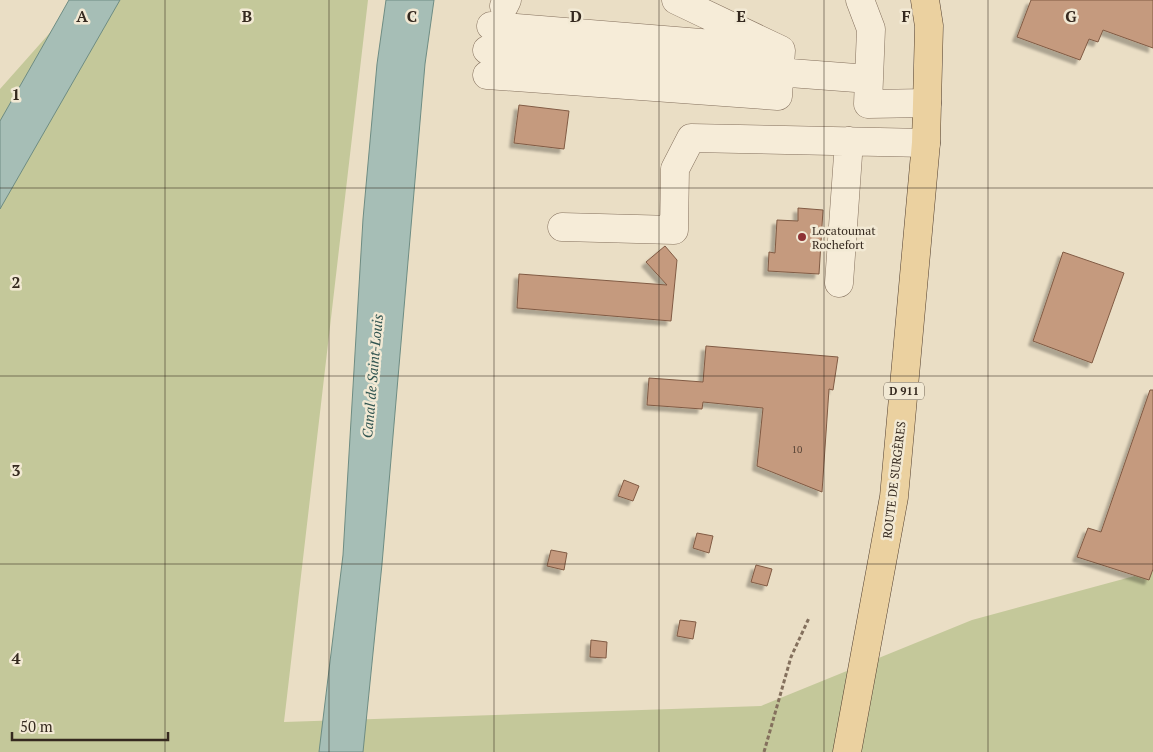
<svg xmlns="http://www.w3.org/2000/svg" width="1153" height="752" font-family="'PT Serif',serif">
	<defs>
		<filter id="shadow"><feDropShadow dx="-4.5" dy="4.5" stdDeviation="1" flood-color="#0004"/></filter>
	</defs>
	<rect width="100%" height="100%" fill="#eadec5"/>
	<path fill="#c4c89a" d="M 79,0 L 368,0 L 284,722 L 761,706 L 972,620 L 1153,571 L 1153,752 L 0,752 L 0,89 Z"/>
	<path fill="#a6beb6" stroke="#6e8c83" d="M 69,0 L 120,0 L 0,209 L 0,121 Z
		M 386,0 L 434,0 L 425,64 L 382,564 L 363,752 L 319,752 L 343,555 L 363,219 L 377,64 Z"/>
	<path fill="#c59a7e" stroke="#815b44" filter="url(#shadow)" d="M 1031,0 L 1153,0 L 1153,48 L 1103,30 L 1098,42 L 1089,39 L 1080,60 L 1017,37 Z
		M 519,105 L 569,111 L 564,149 L 514,143 Z
		M 798,208 L 823,210 L 819,274 L 768,271 L 769,252 L 775,253 L 777,220 L 798,221 Z
		M 665,246 L 677,260 L 671,321 L 517,308 L 519,274 L 667,285 L 646,262 Z
		M 1063,252 L 1124,273 L 1092,363 L 1033,341 Z
		M 706,346 L 838,357 L 833,390 L 829,389 L 822,492 L 757,466 L 763,408 L 703,402 L 702,409 L 647,405 L 649,378 L 703,382 Z
		M 1150,390 L 1153,390 L 1153,569 L 1149,580 L 1077,557 L 1088,528 L 1101,532 Z
		M 624,480 L 639,486 L 633,501 L 618,496 Z
		M 697,533 L 713,536 L 709,553 L 693,548 Z
		M 551,550 L 567,553 L 564,570 L 547,566 Z
		M 756,565 L 772,569 L 767,586 L 751,582 Z
		M 680,620 L 696,622 L 693,639 L 677,636 Z
		M 591,640 L 607,642 L 606,658 L 590,657 Z"/>
	<g fill="none" stroke-linecap="round" stroke-linejoin="round">
		<defs>
			<path id="minor" d="M 860,0 L 871,29 L 868,104 L 927,103
				M 504,6 L 507,0
				M 491,26 L 762,48
				M 487,50 L 869,79
				M 487,75 L 778,96 L 781,50 L 676,0
				M 562,227 L 674,230 L 675,169 L 691,138 L 926,143
				M 839,283 L 849,141"/>
			<path id="major" d="M 847,752 L 894,497 L 926,143 L 929,26 L 925,0"/>
		</defs>
		<use href="#minor" stroke="#84705d" stroke-width="29"/>
		<use href="#major" stroke="#523f30" stroke-width="29"/>
		<path stroke="#84705d" stroke-width="3" stroke-dasharray="4 2.5" stroke-linecap="butt" d="M 764,752 L 791,657 L 809,618"/>
		<use href="#minor" stroke="#f6ecd8" stroke-width="28"/>
		<use href="#major" stroke="#ebd1a0" stroke-width="28"/>
	</g>
	<path fill="none" stroke="#35291f" stroke-width="1" stroke-opacity="0.55" d="M 165,0 L 165,752M 329,0 L 329,752M 494,0 L 494,752M 659,0 L 659,752M 824,0 L 824,752M 988,0 L 988,752M 0,188 L 1153,188M 0,376 L 1153,376M 0,564 L 1153,564"/>
	<circle fill="#8e3235" stroke="#f2e9d4" stroke-width="2" cx="802" cy="237" r="5"/>
	<g text-anchor="middle" dominant-baseline="central" stroke-width="5" stroke-linejoin="round" paint-order="stroke">
		<g font-size="10" fill="#594537">
			<text x="797" y="449">10</text>
		</g>
		<rect fill="#f2e9d4" stroke="#6e6355" stroke-width="1" x="884" y="382.5" width="40" height="17" rx="4"/>
		<g font-size="11" font-weight="bold" fill="#35291f">
			<text x="904" y="391">D 911</text>
		</g>
		<g font-size="12" fill="#35291f" stroke="#f2e9d4" text-anchor="start">
			<text x="812" y="230">Locatoumat<tspan x="812" dy="14">Rochefort</tspan></text>
		</g>
		<g font-size="12" fill="#35291f" stroke="#f2e9d4">
			<text transform="translate(894 480) rotate(-83)">ROUTE DE SURGÈRES</text>
		</g>
		<g font-size="14" font-style="italic" fill="#305450" stroke="#f2e9d4">
			<text transform="translate(372 376) rotate(-85)">Canal de Saint-Louis</text>
		</g>
	</g>
	<g font-size="16" text-anchor="middle" font-weight="bold" fill="#35291f" stroke="#f2e9d4" stroke-width="5" stroke-linejoin="round" paint-order="stroke">
		<text x="82" y="22">A</text>
		<text x="247" y="22">B</text>
		<text x="412" y="22">C</text>
		<text x="576" y="22">D</text>
		<text x="741" y="22">E</text>
		<text x="906" y="22">F</text>
		<text x="1071" y="22">G</text>
		<text x="16" y="100">1</text>
		<text x="16" y="288">2</text>
		<text x="16" y="476">3</text>
		<text x="16" y="664">4</text>
	</g>
	<path d="M12 732v8h156v-8" fill="none" stroke="#35291f" stroke-width="2.5"/>
	<text x="20" y="732" font-size="15" fill="#35291f" stroke="#f2e9d4" stroke-width="4" paint-order="stroke">50 m</text>
</svg>
